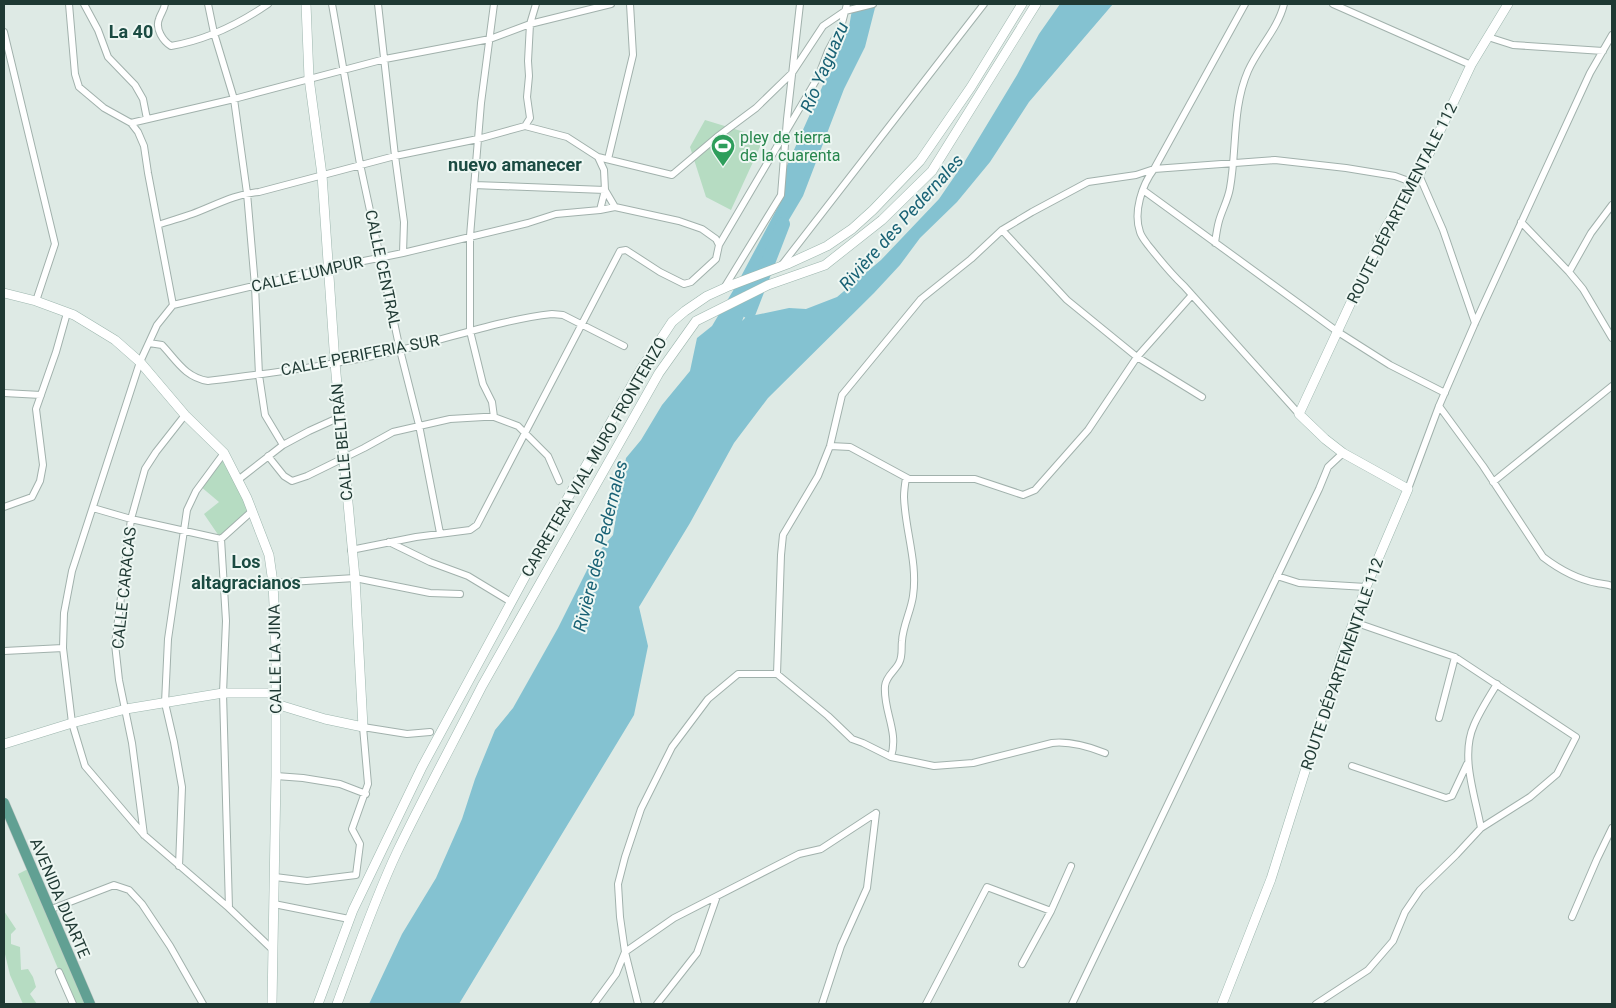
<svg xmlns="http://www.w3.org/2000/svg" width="1616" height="1008" font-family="Roboto,sans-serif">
	<rect width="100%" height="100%" fill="#deeae5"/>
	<path fill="#b6dcc2" d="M 705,120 L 764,138 L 731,210 L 706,197 L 690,147 Z
		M 222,456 L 251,512 L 221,539 L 204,514 L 219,502 L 200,486 Z
		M 30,868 L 90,1004 L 73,1004 L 18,874 Z
		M 4,911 L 16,929 L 11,934 L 11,944 L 20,947 L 21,970 L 28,969 L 33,977 L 36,987 L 30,994 L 37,1004 L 23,1004 L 10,975 L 4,950 Z"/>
	<path fill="#84c2d1" d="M 853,4 L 876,4 L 865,47 L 844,89 L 803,196 L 771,250 L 742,321 L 746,317 L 789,308 L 806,309 L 837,297 L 881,260 L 939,199 L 965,161 L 1017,75 L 1039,34 L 1060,4 L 1113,4 L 1029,102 L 990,162 L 957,202 L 920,238 L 900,265 L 874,293 L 768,398 L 734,443 L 690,523 L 639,607 L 648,646 L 634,715 L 459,1004 L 369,1004 L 402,934 L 436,878 L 462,819 L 475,779 L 495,730 L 513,708 L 558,628 L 592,560 L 613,535 L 626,458 L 641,440 L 662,405 L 690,371 L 697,338 L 712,326 L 737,284 L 780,203 L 785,170 L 849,27 Z"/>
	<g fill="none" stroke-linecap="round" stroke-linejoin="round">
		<path stroke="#84c2d1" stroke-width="14" d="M 749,312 L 783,224"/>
		<defs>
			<path id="street" d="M 69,4 L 75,74 L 79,87 L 104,108 L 131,123 L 138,132 L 144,146 L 148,173 L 173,305 L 157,325 L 140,362 L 72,571 L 64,613 L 63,648 L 72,723 L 85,766 L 144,835 L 229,908 L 273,950
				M 84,4 L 98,30 L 108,57 L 135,85 L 143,99 L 147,119
				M 165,4 C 164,10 161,13 159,19 C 155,29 163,41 171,46 C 206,40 239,24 268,4
				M 208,4 L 214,33 L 234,99 L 247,193 L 255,286 L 259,375 L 265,415 L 283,445
				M 332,4 L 360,164 L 400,350 L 419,425 L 440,533
				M 378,4 L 395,156 L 404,222 L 403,253
				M 1245,4 L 1154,169 C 1142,185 1133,212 1140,232 C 1141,236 1145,241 1148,245 C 1160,260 1170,273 1184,286 L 1299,414
				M 1333,4 L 1471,65
				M 4,32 L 55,244 L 36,301
				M 1488,37 L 1513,45 L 1603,51
				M 131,123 L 234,99 L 385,59 L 490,39 L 530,24 L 611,4
				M 525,126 L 530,118 L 527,97 L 529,76 L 528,61 L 530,24 L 536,4
				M 598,157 L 672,175 L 717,137 L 756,108 L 792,73 L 823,26 L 845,11 L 873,4
				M 608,159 L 633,55 L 630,4
				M 1419,175 L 1443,230 L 1475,323
				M 474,185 L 605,190 L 615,207
				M 1143,190 L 1338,332 L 1390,365 L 1445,393
				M 1612,205 L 1591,233 L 1569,272 L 1583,289 L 1612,338
				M 1521,222 L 1569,272
				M 158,225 C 169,221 181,218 192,214 C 214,206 234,194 259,192 L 395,156 L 478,139 L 525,126 L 567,137 L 598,157 L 604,170 L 605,190 L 600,210 L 556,214 L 528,223 L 403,253 L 329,268 L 173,305
				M 1002,230 L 1067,300 L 1137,357 L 1192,295
				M 1215,243 C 1216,236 1217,228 1219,221 C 1222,210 1228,200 1230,188 C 1237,149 1232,108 1248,71 C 1258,48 1278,29 1284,4
				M 719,245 L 818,77 L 828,51 L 841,27 L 847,4
				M 781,266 L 984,4
				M 724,288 L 781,195 L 787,119 L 800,4
				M 149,343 L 162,345 C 177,361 185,377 208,381 C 272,373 337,365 400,350 C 451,338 500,320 552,314 L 563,315 L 624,346
				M 4,393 L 41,395
				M 1439,406 L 1483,466 L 1543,557 C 1560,570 1576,579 1597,583 C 1602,584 1607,584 1612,586
				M 494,417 L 492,402 L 483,384 L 470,331 L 470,236 L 481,103 L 494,4
				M 830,446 L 850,447 L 909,479 L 975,479 L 1023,495 L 1035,490 L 1088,430 L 1137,357 L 1202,397
				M 268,456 L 284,476 L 292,481 L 307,476 L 364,448 L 393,432 L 450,419 L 484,417 L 494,417 L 518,426 L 548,456 L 559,481
				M 238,480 L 283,445 L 309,431 L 340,417
				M 1493,482 L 1612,386
				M 1408,489 L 1439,406 L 1475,323 L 1590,73 L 1612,35
				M 4,507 L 32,497 L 40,481 L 43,465 L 36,409 L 56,352 L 67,313
				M 93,508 L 131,519 L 221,539
				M 389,542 L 430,562 L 468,576 L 511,602
				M 351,550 L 416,537 L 470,530 L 477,525 L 620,251 L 626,250 L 660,272 L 684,284 L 691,282 L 716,259 L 719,245 L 716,239 L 702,229 L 679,221 L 615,207 L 600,210
				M 1277,576 L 1299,583 L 1366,587
				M 273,583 L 355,578 L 430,593 L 460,594
				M 4,651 L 63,648
				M 777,674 L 781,555 L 783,535 L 818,476 L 830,446 L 842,395 L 921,299 L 971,259 L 1002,230 L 1032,212 L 1088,182 L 1136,175 L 1154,169 L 1275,160 L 1346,168 L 1395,176 L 1414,183
				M 1439,718 L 1455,657
				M 891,757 C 899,731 883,711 885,686 C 886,676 895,671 899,663 C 903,656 901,648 902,641 C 903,625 911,611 913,596 C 918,563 905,530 904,497 C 904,491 905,484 906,478
				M 1352,766 L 1446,798 L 1452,796 L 1467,764
				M 276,776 L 303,778 L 340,784 L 366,794
				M 1481,828 C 1475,795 1460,756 1474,725 C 1480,711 1489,697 1497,684
				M 144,835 L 132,743 L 119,680 L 115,644 L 131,519 L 145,469 L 156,452 L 185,415
				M 179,866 L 182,787 L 174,742 L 165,703 L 168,639 L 187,510 L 196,491 L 224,453
				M 275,877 L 307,881 L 356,875 L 360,844 L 352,829 L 368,784 L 363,727 L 407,734 L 430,732
				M 274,904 L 349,919
				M 229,908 L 223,693 L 226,621 L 221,539 L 251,512
				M 49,910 L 114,885 L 129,890 L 142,904 L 170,946 L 203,1004
				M 1572,917 L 1597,859 L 1612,828
				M 1022,964 L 1051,911 L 1071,866
				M 59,972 L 73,1004
				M 594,1004 L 616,974 L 625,952 L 674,918 L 799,854 L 821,849 L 876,813
				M 638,1004 L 625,952 L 620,917 L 618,884 L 625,857 L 641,809 L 672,747 L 708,699 L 738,674 L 777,674 L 828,716 L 852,739 L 863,743 L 891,757 L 934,766 L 973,763 L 1052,743 C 1070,741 1087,746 1105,753
				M 657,1004 L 697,953 L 717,896
				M 822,1004 L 841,946 L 867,888 L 876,813
				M 926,1004 L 987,887 L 1051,911
				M 1072,1004 L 1319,489 L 1328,467 L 1343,453
				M 1316,1004 L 1368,970 L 1393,941 L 1405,912 L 1420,890 L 1456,855 L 1481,828 L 1530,797 L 1557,774 L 1576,737 L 1455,657 L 1354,622"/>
			<path id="secondary" d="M 4,293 L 36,301 L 74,315 L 115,340 L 140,362 L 185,415 L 224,453 L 247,498 L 269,555 L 273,583 L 276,649 L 276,776 L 272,1004
				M 276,704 L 325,719 L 363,727 L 355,578 L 335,363 L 322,175 L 309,78 L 306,4
				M 4,744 L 72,723 L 126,709 L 223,693 L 275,693
				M 318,1004 L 353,910 L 422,767 L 566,501 L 641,369 L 672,322 L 685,311 L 707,296 L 729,286 L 790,263 L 827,246 L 852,229 L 873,210 L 920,161 L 971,87 L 1022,4
				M 337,1004 C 356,953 374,901 397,852 C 424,796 454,741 482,686 L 659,373 L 696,321 L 768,285 L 825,265 L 882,220 L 932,171 L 1036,4
				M 1222,1004 L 1271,879 L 1342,654 L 1366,587 L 1408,489 L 1343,453 L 1325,439 L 1299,414 L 1386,227 L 1419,175 L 1471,65 L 1508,4"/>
			<path id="primary" d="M 4,803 L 90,1004"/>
		</defs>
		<use href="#street" stroke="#a1b1ac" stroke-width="8"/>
		<use href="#secondary" stroke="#9db6ae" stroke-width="10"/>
		<use href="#primary" stroke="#bcc4c2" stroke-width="11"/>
		<use href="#street" stroke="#fff" stroke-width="6"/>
		<use href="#secondary" stroke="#fff" stroke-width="9"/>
		<use href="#primary" stroke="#61a093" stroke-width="10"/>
	</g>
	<defs>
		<symbol id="stadium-pin" viewBox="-11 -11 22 30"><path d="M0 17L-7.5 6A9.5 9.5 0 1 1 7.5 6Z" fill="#2e9e5b" stroke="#eef7f3"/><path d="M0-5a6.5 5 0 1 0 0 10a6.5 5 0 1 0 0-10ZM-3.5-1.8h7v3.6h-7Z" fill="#fff"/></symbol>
	</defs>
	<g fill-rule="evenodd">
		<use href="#stadium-pin" x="709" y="132" width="28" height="38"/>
	</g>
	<g text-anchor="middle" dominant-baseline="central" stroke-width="4" stroke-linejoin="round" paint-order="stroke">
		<g font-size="16" fill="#27864d" stroke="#eef7f3" text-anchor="start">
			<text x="740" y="137">pley de tierra<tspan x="740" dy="18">de la cuarenta</tspan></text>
		</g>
		<g font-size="16" fill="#1f3933" stroke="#eef7f3">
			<text transform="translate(1402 203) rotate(-63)">ROUTE DÉPARTEMENTALE 112</text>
			<text transform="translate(383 269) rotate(78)">CALLE CENTRAL</text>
			<text transform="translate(307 274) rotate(-13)">CALLE LUMPUR</text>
			<text transform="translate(360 355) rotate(-11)">CALLE PERIFERIA SUR</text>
			<text transform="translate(342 442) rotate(-95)">CALLE BELTRÁN</text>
			<text transform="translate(594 457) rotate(-60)">CARRETERA VIAL MURO FRONTERIZO</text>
			<text transform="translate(124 588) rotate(-84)">CALLE CARACAS</text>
			<text transform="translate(275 659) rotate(-91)">CALLE LA JINA</text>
			<text transform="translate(1342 664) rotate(-71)">ROUTE DÉPARTEMENTALE 112</text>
			<text transform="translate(60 898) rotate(67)">AVENIDA DUARTE</text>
		</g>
		<g font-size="18" font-weight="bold" fill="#1b4b42" stroke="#eef7f3">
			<text x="131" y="31">La 40</text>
			<text x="515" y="164">nuevo amanecer</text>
			<text x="246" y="561">Los<tspan x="246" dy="21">altagracianos</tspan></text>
		</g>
		<g font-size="18" font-style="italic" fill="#196275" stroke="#eef7f3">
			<text transform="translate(824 67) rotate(-67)">Río Yaguazu</text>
			<text transform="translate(901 222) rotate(-48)">Rivière des Pedernales</text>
			<text transform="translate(600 546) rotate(-76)">Rivière des Pedernales</text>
		</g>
	</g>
	<rect width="1616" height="1008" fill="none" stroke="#1f3933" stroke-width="10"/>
</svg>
